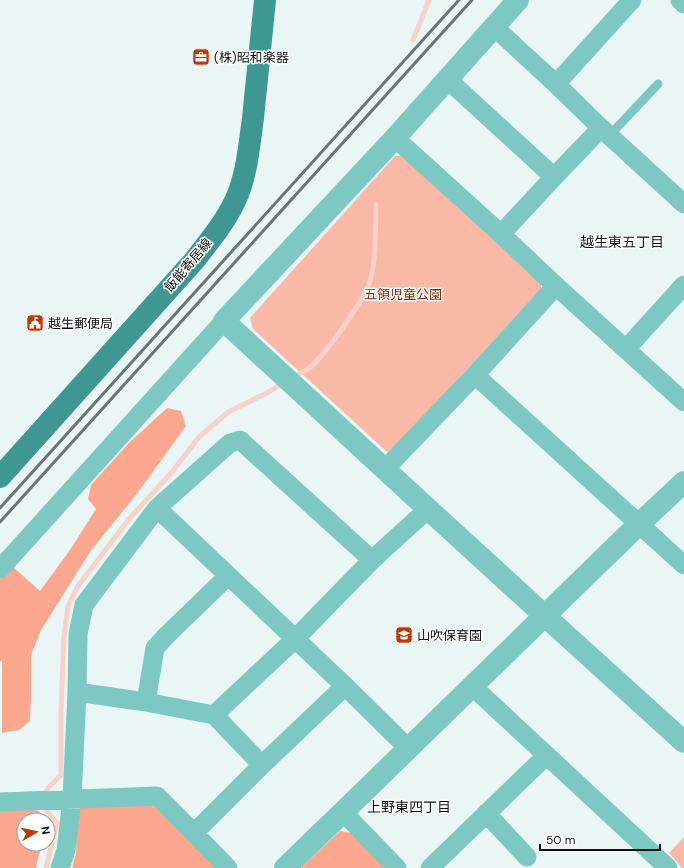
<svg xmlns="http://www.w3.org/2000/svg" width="684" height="868" font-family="'DM Sans','Noto Sans JP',sans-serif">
	<rect width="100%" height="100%" fill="#e9f6f5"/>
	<path fill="#f9b9a6" d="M 395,156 L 403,156 L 541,282 L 541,289 L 393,450 L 387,452 L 253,329 L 250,318 Z
		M 684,837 L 684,868 L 682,868 L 669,853 Z"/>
	<path fill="#fba68e" d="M 167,408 L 181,411 L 186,426 L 139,491 L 90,552 L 41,630 L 31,655 L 31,696 L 30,721 L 19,730 L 2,733 L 2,661 L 0,661 L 0,579 L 13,567 L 40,591 L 70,550 L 96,509 L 88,499 L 91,485 L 129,443 Z
		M 148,801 L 220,868 L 72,868 L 76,854 L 77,810 L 85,805 Z
		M 32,808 L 40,812 L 44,820 L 24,820 L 24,844 L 44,844 L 39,854 L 36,868 L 0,868 L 0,811 Z
		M 340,831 L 352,833 L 382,865 L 383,868 L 301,868 Z"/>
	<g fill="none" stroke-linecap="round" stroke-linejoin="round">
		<path stroke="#f6d2c8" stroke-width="5" d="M 413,40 L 429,0
			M 294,377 C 299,374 307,370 312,366 C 328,350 340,332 353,313 C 359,303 366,293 370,281 C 377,257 375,230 376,205
			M 46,868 L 57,823 L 47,811 L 47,789 L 61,775 L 61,711 L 64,636 L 68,606 L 78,586 L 129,519 L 172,472 L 199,437 L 228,412 L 267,393 L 283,383"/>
		<path stroke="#7dc8c3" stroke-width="9" d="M 609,136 L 658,84"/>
		<path stroke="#7dc8c3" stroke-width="19" d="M 680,0 L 684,4
			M 494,27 L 556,84 L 601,128 L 684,204
			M 447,79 L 554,177
			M 556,84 L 632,0
			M 395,138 L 501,234 L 556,286 L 684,402
			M 501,234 L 554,177 L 601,128
			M 626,349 L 684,285
			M 475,375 L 684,565
			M 385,469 L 475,375 L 556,286
			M 157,508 L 345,686 L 408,748
			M 0,569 L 224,321
			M 472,686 L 668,868
			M 77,692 L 146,702 L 214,715 L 262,765
			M 146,702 L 155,648 L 167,635 L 228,576
			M 214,715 L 295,639 L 372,560 L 428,509
			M 0,802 L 157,796 L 194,833 L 228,868
			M 343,812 L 397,868
			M 486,813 L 527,857
			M 194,833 L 262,765 L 345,686
			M 60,868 L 66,850 L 72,799 L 77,692 L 78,634 L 84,605 L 157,508 L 230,443 L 240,440 L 372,560
			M 430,868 L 547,755"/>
		<path stroke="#7dc8c3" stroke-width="22" d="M 518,0 L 395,138 L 224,321 L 428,509 L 545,616 L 684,742
			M 285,868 L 343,812 L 639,524 L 684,482"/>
		<path stroke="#3e9792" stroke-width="22" d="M 0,477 L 193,262 C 208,243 224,224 235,201 C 247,176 249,146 253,118 C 257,79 261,39 265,0"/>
		<path stroke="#6b7373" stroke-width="3" d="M 0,508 L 459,0
			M 0,522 L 472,0"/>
	</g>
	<defs>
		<symbol id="office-square" viewBox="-11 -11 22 22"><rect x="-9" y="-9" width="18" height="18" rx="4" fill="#c03806" stroke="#fff"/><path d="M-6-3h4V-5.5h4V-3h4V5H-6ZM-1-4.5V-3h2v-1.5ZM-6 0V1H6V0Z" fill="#fff"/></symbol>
		<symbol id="civic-square" viewBox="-11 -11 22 22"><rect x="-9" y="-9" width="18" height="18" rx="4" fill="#c03806" stroke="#fff"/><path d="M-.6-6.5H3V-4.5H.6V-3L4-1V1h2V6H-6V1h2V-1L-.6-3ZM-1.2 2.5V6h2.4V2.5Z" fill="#fff"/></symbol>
		<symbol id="school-square" viewBox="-11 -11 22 22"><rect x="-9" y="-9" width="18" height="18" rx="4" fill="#c03806" stroke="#fff"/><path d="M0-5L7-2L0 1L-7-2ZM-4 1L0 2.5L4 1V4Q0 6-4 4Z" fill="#fff"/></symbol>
	</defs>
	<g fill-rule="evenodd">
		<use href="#office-square" x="191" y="47" width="20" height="20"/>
		<use href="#civic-square" x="25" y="313" width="20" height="20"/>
		<use href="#school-square" x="394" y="625" width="20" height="20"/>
	</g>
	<g text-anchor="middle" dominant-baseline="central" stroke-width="3" stroke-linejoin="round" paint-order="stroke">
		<g font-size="13" fill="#0c1010" stroke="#fff" text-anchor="start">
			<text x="214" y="57">(株)昭和楽器</text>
			<text x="48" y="323">越生郵便局</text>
			<text x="417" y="635">山吹保育園</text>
		</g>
		<g font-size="13" fill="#0c1010" stroke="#fff">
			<text transform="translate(188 265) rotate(-50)">飯能寄居線</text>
		</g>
		<g font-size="13" fill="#882808" stroke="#fff">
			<text x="403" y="294">五領児童公園</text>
		</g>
		<g font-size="14" fill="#0c1010" stroke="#fff">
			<text x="622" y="242">越生東五丁目</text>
			<text x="409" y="807">上野東四丁目</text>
		</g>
	</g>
	<g transform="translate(36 832) rotate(81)"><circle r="19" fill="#ffffff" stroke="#9e9f9f"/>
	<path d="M0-3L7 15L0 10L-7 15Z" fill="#c03806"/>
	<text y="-6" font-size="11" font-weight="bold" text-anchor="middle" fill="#0c1010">N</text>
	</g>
	<path d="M540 844v6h120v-6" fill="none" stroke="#0c1010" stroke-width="2"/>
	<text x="546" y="844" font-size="12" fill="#0c1010" stroke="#ffffff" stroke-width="3" paint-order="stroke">50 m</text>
</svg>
